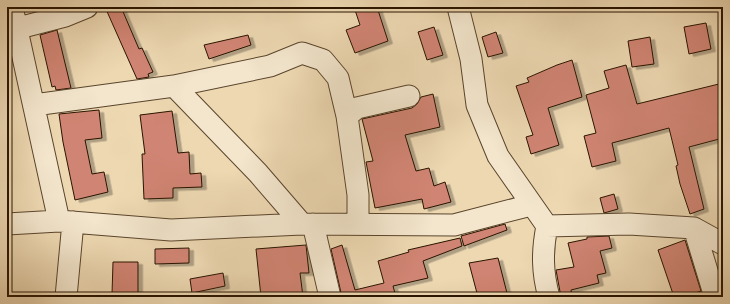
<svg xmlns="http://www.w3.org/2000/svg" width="730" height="304" font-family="'Libre Caslon Text',serif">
	<defs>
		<filter id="shadow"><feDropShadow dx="4.5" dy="2.5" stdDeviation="0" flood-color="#0004"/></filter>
	</defs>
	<rect width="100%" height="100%" fill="#edd8b2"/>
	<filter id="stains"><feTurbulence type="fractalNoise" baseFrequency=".005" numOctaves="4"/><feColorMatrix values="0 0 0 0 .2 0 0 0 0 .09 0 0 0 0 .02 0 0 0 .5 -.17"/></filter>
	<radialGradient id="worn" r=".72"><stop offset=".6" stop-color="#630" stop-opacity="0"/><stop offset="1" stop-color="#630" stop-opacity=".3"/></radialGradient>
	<path fill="#d08473" stroke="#291400" filter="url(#shadow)" d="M 105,7 L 121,7 L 139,49 L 142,48 L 153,72 L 148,74 L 149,77 L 137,79 Z
		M 354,7 L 377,7 L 388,41 L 355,53 L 346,30 L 360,25 Z
		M 706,23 L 711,49 L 689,54 L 684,27 Z
		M 434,27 L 443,55 L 427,60 L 418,32 Z
		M 57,30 L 71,88 L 56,90 L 55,86 L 52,87 L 40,35 Z
		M 496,32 L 503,53 L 488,57 L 482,37 Z
		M 248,35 L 251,45 L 209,59 L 204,45 Z
		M 650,37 L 654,64 L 632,67 L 628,41 Z
		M 572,60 L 582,97 L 548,108 L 559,145 L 531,154 L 526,137 L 533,135 L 516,86 L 529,82 L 527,78 L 557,65 Z
		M 626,65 L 637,104 L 723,83 L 723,138 L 689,147 L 704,209 L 690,214 L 680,184 L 676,166 L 678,165 L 669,128 L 612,143 L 616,161 L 592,167 L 584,136 L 596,133 L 586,95 L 609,88 L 604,71 Z
		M 433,94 L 440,127 L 405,135 L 416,171 L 429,168 L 434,186 L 445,182 L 451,202 L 424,209 L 422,199 L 375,208 L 366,162 L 373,161 L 362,119 L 412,108 L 417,104 L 421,97 Z
		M 99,110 L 102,138 L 85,140 L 92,174 L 104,172 L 108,192 L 75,200 L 63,142 L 59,114 Z
		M 172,111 L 178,153 L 189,152 L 190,174 L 201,173 L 202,187 L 173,188 L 173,198 L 144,199 L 142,154 L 145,154 L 140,115 Z
		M 614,194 L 618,209 L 604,213 L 600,198 Z
		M 505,224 L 507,230 L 464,246 L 461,236 Z
		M 609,236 L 612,248 L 600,251 L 606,273 L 597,275 L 599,283 L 571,290 L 572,297 L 561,297 L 556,270 L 574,267 L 568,243 L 587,239 L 587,237 Z
		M 460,238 L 462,246 L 423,261 L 428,278 L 393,286 L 396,297 L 342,297 L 331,249 L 342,245 L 355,290 L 384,283 L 378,261 L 409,252 L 408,250 Z
		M 685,240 L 701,291 L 683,297 L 674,297 L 658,250 Z
		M 306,245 L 309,273 L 300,273 L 303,297 L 261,297 L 256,249 Z
		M 189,248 L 189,263 L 155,264 L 155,249 Z
		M 498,258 L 508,297 L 478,297 L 469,263 Z
		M 113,262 L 138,262 L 138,294 L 112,294 Z
		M 223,273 L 225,286 L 192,293 L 190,279 Z"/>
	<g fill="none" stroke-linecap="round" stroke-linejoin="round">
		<defs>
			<path id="minor" d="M 12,7 L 59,221
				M 458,7 L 471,59 L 477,105 L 498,156 L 547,226 L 629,224 L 694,228 L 723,244
				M 7,31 L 65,16 L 87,7
				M 174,86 L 270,66 L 302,53 L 323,60 L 338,78 L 347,116 L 358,195 L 358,224
				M 34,105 L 174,86 L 258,173 L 302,224
				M 347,116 L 357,108 L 409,96
				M 7,224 L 59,221 L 171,230 L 302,224 L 454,225 L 531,205
				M 313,224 L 330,297
				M 547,226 C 542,251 542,272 549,297
				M 694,228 L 715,297
				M 66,297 L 73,222"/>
		</defs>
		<use href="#minor" stroke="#5a452c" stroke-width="23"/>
		<use href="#minor" stroke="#f3e6cd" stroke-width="21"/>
	</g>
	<rect width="730" height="304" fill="none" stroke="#edd8b2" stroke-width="24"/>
	<rect x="8" y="8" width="714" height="288" fill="none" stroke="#291400" stroke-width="2"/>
	<rect x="12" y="12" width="706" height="280" fill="none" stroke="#291400"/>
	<rect width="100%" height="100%" filter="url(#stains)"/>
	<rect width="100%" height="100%" fill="url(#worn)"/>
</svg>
